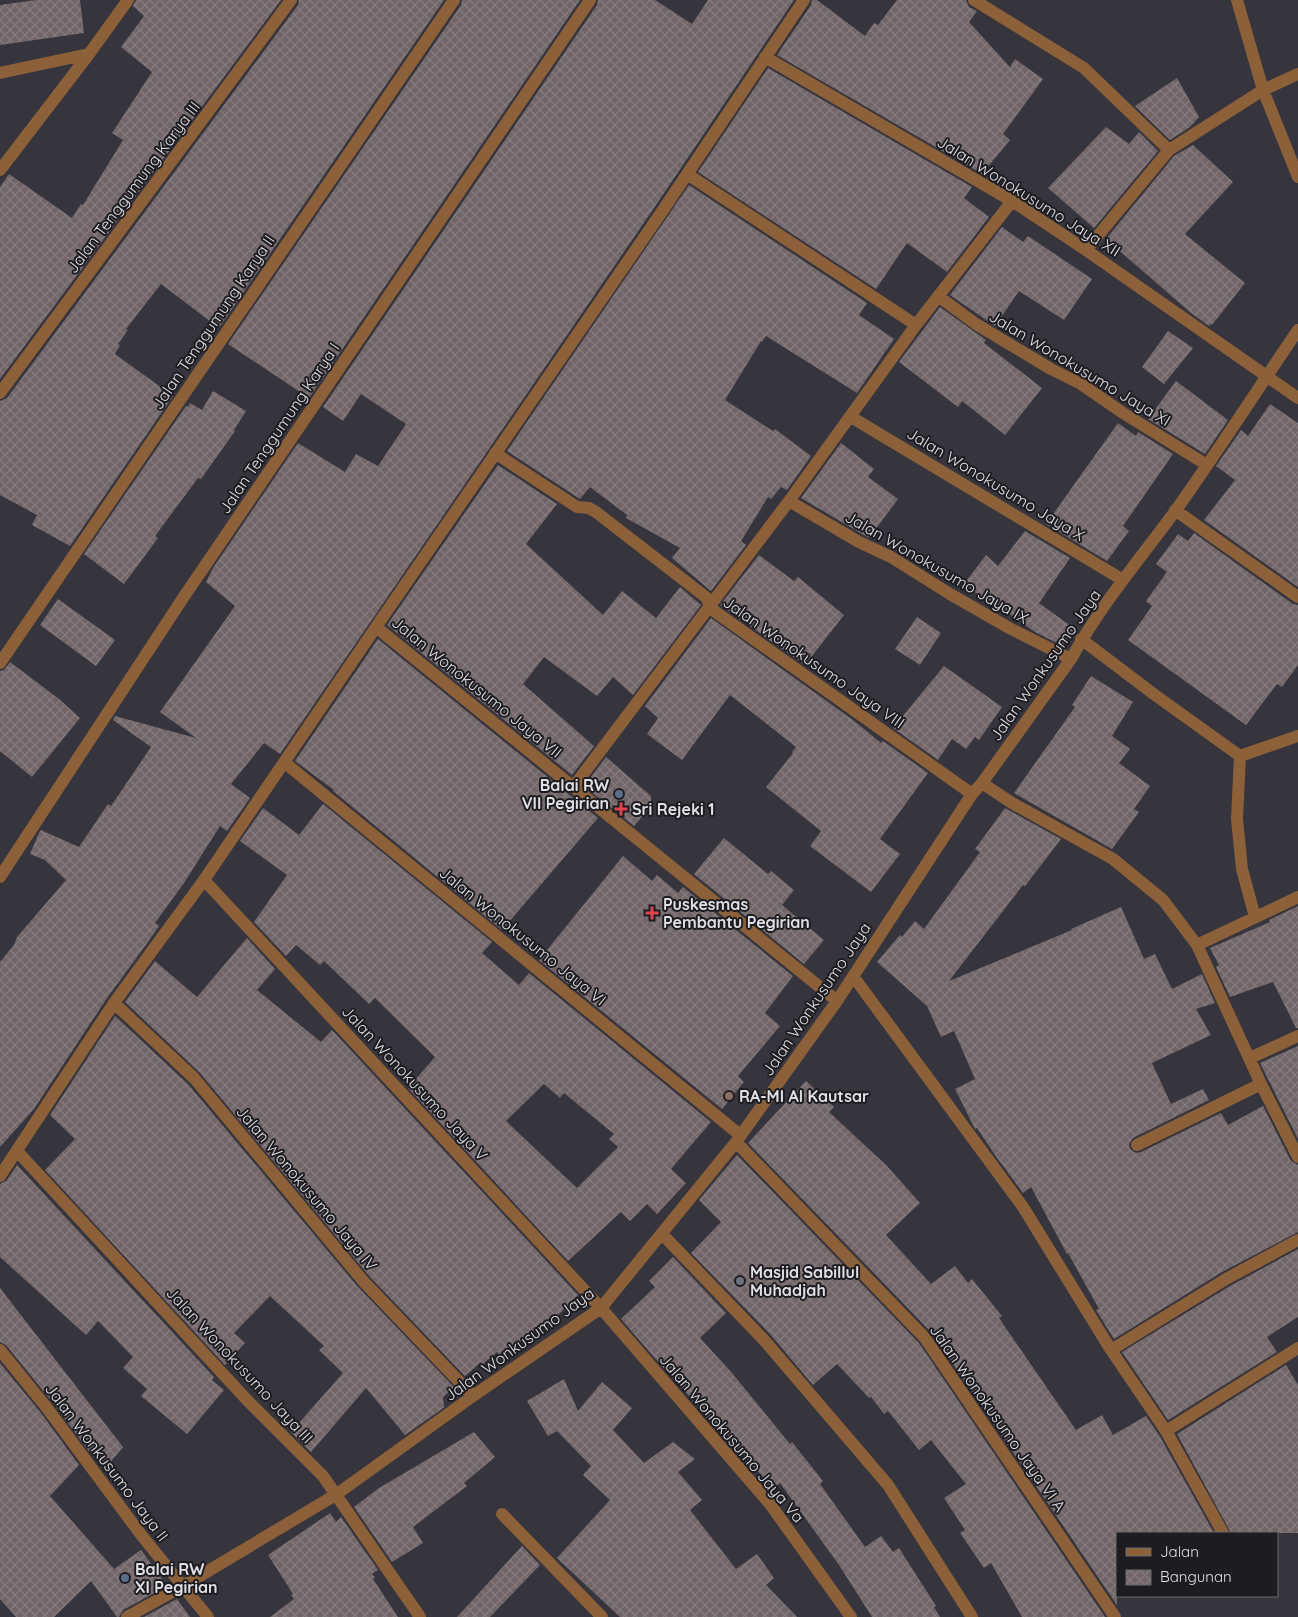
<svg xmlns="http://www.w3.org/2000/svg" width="1298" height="1617" font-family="Quicksand,sans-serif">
	<defs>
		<pattern id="building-cross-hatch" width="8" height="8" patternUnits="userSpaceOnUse" patternTransform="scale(1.25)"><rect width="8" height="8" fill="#716568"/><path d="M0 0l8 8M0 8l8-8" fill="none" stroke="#857b7d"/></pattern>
	</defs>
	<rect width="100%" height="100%" fill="#36343d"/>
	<path fill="url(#building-cross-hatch)" fill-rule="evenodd" d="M 36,0 L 80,0 L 84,33 L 0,45 L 0,5 Z
		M 136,0 L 281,0 L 0,379 L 0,187 L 9,174 L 72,218 L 81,204 L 83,205 L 123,140 L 112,133 L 152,72 L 121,47 L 144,16 L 133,6 Z
		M 299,0 L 444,0 L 219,328 L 161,284 L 126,329 L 128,330 L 118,344 L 120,345 L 115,354 L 173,396 L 70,546 L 32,525 L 37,515 L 0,495 L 0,401 L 7,398 L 298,5 Z
		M 462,0 L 580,0 L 309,398 L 228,344 L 461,5 Z
		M 598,0 L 655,0 L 692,24 L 708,0 L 794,0 L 654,208 L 280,754 L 264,743 L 231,784 L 250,798 L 227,831 L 220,826 L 184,883 L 155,923 L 159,926 L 148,942 L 107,998 L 34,1109 L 0,1147 L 0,962 L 14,945 L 17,937 L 66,880 L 45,860 L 30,854 L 39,833 L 41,830 L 79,847 L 108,804 L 111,806 L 151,747 L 113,720 L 115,716 L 196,738 L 160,712 L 235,606 L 206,582 L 213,568 L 298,443 L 345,472 L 356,454 L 378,466 L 406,424 L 361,394 L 343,421 L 323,407 L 597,5 Z
		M 812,0 L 817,0 L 865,36 L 874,23 L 878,25 L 897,0 L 966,0 L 969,7 L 977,11 L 969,22 L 1010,67 L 1015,59 L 1043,79 L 1003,134 L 1010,140 L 982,174 L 777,55 L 811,5 Z
		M 768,68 L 972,187 L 964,198 L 989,217 L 947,272 L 907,243 L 876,289 L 698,172 Z
		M 1177,78 L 1199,117 L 1190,127 L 1170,140 L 1135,106 Z
		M 1106,127 L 1129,144 L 1139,132 L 1158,151 L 1094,228 L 1048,188 Z
		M 1193,145 L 1233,182 L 1185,234 L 1245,283 L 1212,325 L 1211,324 L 1209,326 L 1191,313 L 1106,239 L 1174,156 Z
		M 689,185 L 867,303 L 859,315 L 894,339 L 857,393 L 766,336 L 762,342 L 761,341 L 725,400 L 773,431 L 775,429 L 811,456 L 787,490 L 781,487 L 771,499 L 768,497 L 741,541 L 746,545 L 711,591 L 672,558 L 680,548 L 626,518 L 627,515 L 590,487 L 580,499 L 507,451 Z
		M 1002,227 L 1023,242 L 1028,236 L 1092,279 L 1064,320 L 1019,291 L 995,326 L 950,295 Z
		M 940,307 L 986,340 L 984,343 L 1042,388 L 1005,435 L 962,401 L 958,407 L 899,362 Z
		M 1168,331 L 1193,348 L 1164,384 L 1142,367 Z
		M 1176,381 L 1228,420 L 1205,454 L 1148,419 Z
		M 213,391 L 246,411 L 234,430 L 235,431 L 201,479 L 198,478 L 155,536 L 158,538 L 124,584 L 84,554 L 186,406 L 188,407 L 190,403 L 202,410 Z
		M 1270,404 L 1298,423 L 1298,587 L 1204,520 L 1235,480 L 1216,466 L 1241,430 L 1248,436 Z
		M 1118,423 L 1136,436 L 1138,432 L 1173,454 L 1123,526 L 1129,531 L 1107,561 L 1046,524 Z
		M 841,443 L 874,469 L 868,477 L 898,499 L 869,538 L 801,498 Z
		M 498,465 L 557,504 L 526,544 L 603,615 L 622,591 L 656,618 L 680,587 L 701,605 L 633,695 L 613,677 L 597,696 L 544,657 L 523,684 L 594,746 L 572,775 L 387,625 Z
		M 1025,531 L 1070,558 L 1039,603 L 1075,629 L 1063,646 L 1035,632 L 990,600 L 988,602 L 964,584 L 986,555 L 998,566 Z
		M 1194,533 L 1293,604 L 1298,605 L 1298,665 L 1282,687 L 1277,684 L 1246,725 L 1128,640 L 1152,606 L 1146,601 L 1167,572 L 1156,564 L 1178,534 L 1188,541 Z
		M 759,555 L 794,581 L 798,577 L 844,615 L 805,665 L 720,605 Z
		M 58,599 L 115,640 L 96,666 L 40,625 Z
		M 917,617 L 941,633 L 920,665 L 895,649 Z
		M 711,618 L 853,720 L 881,743 L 883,741 L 928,773 L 880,839 L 900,854 L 871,892 L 810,846 L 821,831 L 766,787 L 793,753 L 792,752 L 796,747 L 730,695 L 682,760 L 647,734 L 658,718 L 645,706 Z
		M 378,639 L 598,818 L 502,930 L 333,791 L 334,790 L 295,761 Z
		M 10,662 L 59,699 L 80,718 L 32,777 L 0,751 L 0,671 L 4,670 Z
		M 944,666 L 1002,707 L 979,740 L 975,737 L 966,749 L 952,739 L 938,760 L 893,728 Z
		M 1091,676 L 1133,702 L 1112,736 L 1130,749 L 1119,763 L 1150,786 L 1134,809 L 1139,812 L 1112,849 L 1014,793 L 1075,707 L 1072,705 Z
		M 606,757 L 651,796 L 651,806 L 634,826 L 584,786 Z
		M 323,804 L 492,942 L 482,953 L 519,985 L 529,973 L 711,1122 L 671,1169 L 686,1183 L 657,1214 L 647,1204 L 630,1221 L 621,1212 L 568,1261 L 408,1088 L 435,1057 L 375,998 L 369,1004 L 324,961 L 320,965 L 296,945 L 286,956 L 254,922 L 287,875 L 240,841 L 263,808 L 299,835 ZM 544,1084 L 560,1098 L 564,1093 L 614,1134 L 609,1139 L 618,1147 L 577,1188 L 506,1121 Z
		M 1005,808 L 1061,839 L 1025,886 L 1023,885 L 949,981 L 1072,930 L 1071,929 L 1121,907 L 1144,959 L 1155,954 L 1172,989 L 1202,974 L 1215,1003 L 1196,1009 L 1211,1035 L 1152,1063 L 1171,1104 L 1203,1089 L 1209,1100 L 1133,1138 L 1129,1144 L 1130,1149 L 1136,1153 L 1141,1152 L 1221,1113 L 1228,1125 L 1263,1106 L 1291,1161 L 1298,1165 L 1298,1232 L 1222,1272 L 1114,1339 L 1096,1310 L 1099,1309 L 1068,1253 L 1067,1254 L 1031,1187 L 1023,1193 L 995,1155 L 977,1128 L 975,1129 L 955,1089 L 975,1079 L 954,1031 L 941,1037 L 927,1006 L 877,962 L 900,935 L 902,937 L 915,921 L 924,929 L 980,852 L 975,849 Z
		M 724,838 L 768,874 L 771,871 L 794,890 L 782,905 L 824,940 L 804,964 L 694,874 Z
		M 623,856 L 652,881 L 657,875 L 678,893 L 683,887 L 793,976 L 765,1013 L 780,1026 L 738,1076 L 744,1082 L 722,1109 L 539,960 Z
		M 1298,906 L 1298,1028 L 1296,1028 L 1273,982 L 1230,997 L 1216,967 L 1219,965 L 1210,948 L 1270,922 L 1269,920 Z
		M 247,938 L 275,969 L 257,990 L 321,1042 L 332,1030 L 578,1295 L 555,1318 L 553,1315 L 502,1358 L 497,1352 L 483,1364 L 481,1362 L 465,1376 L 370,1277 L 200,1073 L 125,1002 L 155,961 L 197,997 Z
		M 115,1016 L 188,1084 L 358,1287 L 454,1387 L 443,1397 L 444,1407 L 442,1409 L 405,1435 L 366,1388 L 311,1452 L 291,1432 L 343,1373 L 319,1350 L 324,1346 L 270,1296 L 234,1333 L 245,1343 L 225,1365 L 45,1170 L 75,1139 L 50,1115 Z
		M 1298,1046 L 1298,1139 L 1260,1063 Z
		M 806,1081 L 834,1107 L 829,1112 L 887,1166 L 920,1203 L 886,1235 L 931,1284 L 955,1266 L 968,1283 L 972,1279 L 1002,1316 L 999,1318 L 1076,1430 L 1102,1415 L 1113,1435 L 1146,1416 L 1159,1435 L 1214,1533 L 1117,1533 L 1117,1605 L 932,1333 L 748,1143 Z
		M 737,1155 L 919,1343 L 1105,1617 L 1022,1617 L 991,1563 L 984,1568 L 960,1533 L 965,1530 L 944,1498 L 966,1484 L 931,1440 L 919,1450 L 888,1411 L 884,1414 L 871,1397 L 869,1398 L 837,1364 L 813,1385 L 770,1334 L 691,1253 L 721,1222 L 699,1200 Z
		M 17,1165 L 214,1377 L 212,1380 L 224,1390 L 187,1434 L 141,1396 L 147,1389 L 123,1368 L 133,1357 L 98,1321 L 86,1335 L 0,1257 L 0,1184 L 7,1180 Z
		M 1298,1249 L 1298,1317 L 1267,1337 L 1277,1352 L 1168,1420 L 1122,1352 L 1230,1286 Z
		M 673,1257 L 726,1313 L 700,1338 L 732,1373 L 790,1444 L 792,1442 L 823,1481 L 820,1484 L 865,1547 L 881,1536 L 893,1552 L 899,1548 L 936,1606 L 934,1607 L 940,1617 L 872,1617 L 839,1565 L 780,1483 L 773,1489 L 727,1435 L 724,1438 L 721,1434 L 706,1417 L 708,1416 L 667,1372 L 621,1319 L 655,1287 L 649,1281 Z
		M 0,1288 L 123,1447 L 108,1465 L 91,1454 L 53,1403 L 6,1345 L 0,1342 Z
		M 0,1363 L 41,1413 L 79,1465 L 50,1496 L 114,1569 L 141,1550 L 167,1586 L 123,1610 L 119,1617 L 117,1617 L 91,1581 L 54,1617 L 16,1617 L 0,1599 Z
		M 1286,1365 L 1298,1385 L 1298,1533 L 1231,1533 L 1177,1434 Z
		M 564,1379 L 578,1411 L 602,1382 L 632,1408 L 613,1430 L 644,1463 L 673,1442 L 695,1459 L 678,1472 L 702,1500 L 690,1510 L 736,1569 L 757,1554 L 774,1578 L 766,1585 L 797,1617 L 620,1617 L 557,1558 L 610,1500 L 583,1475 L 591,1466 L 557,1431 L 548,1436 L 527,1401 Z
		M 474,1432 L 495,1457 L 464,1483 L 467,1486 L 413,1527 L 423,1543 L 392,1562 L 354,1507 L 379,1488 Z
		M 330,1513 L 336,1522 L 341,1517 L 378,1570 L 372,1574 L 375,1577 L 373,1579 L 398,1617 L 270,1617 L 294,1599 L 291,1595 L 293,1594 L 268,1555 Z
		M 522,1546 L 540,1565 L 490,1617 L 457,1617 Z
		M 177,1599 L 190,1617 L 144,1617 Z"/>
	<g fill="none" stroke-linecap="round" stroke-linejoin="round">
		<path stroke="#8c6139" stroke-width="12" d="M 974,0 L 1084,68 L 1169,150
			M 1237,0 L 1263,90 L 1298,177
			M 765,57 L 1012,201 L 1086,250 L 1298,398
			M 0,73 L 89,54
			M 0,170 L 89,54 L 128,0
			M 687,174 L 916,325
			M 1086,250 L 1169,150 L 1263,90 L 1298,74
			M 938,296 L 976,324 L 1051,369 L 1081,384 L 1123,413 L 1207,465
			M 0,393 L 291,0
			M 851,417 L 1123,580
			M 495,453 L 577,507 L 589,508 L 596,512 L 707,598 L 710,608 L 972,794
			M 789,501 L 859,542 L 891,557 L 950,594 L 1011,629 L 1071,659
			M 1175,510 L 1298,597
			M 376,627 L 837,1001
			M 1081,639 L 1155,695 L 1240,756
			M 0,663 L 454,0
			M 284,762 L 740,1135
			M 982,783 L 1012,803 L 1113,859 L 1163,900 L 1197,945 L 1261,1084 L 1298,1157
			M 574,786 L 789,501 L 916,325 L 1012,201
			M 0,877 L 183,598 L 590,0
			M 204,880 L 601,1308 L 770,1504 L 851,1617
			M 1255,917 L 1242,869 L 1237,819 L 1240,756 L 1298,736
			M 1197,945 L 1298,897
			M 853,976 L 1023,1207 L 1111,1350 L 1166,1431 L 1223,1533
			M 114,1003 L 194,1078 L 364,1282 L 473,1396
			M 1250,1058 L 1298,1036
			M 736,1142 L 925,1338 L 1115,1617
			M 1137,1145 L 1261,1084
			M 17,1151 L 247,1400 L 323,1476 L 420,1617
			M 0,1176 L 114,1003 L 204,880 L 376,627 L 661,213 L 804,0
			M 662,1234 L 764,1340 L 888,1485 L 972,1617
			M 0,1350 L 47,1408 L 142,1536 L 208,1617
			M 1111,1350 L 1226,1279 L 1298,1240
			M 1166,1431 L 1298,1348
			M 502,1514 L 602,1617
			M 127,1617 L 183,1586 L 337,1494 L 473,1396 L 601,1308 L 736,1142 L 837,1001 L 972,794 L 982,783 L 1071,659 C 1100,606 1140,559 1176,510 C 1218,451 1257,390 1298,330"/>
	</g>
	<g fill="#5c6f8a" stroke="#1d1c20" stroke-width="2">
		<circle cx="619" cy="794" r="5"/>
		<circle cx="125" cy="1578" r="5"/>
	</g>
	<g fill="#e0444e" stroke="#1d1c20" stroke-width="2">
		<path d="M618.5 801.5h5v5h5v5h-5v5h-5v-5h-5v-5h5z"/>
		<path d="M649.5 905.5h5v5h5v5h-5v5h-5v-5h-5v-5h5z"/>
	</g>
	<circle fill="#8d6e63" stroke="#1d1c20" stroke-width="2" cx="729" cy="1096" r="5"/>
	<circle fill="#6b7280" stroke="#1d1c20" stroke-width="2" cx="740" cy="1281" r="5"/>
	<g text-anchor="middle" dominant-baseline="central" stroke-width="4" stroke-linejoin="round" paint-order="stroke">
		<g font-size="16" fill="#e0dfe5" stroke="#1d1c20">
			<text transform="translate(133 187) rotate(-53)">Jalan Tenggumung Karya III</text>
			<text transform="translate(1029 196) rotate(32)">Jalan Wonokusumo Jaya XII</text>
			<text transform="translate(213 322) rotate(-56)">Jalan Tenggumung Karya II</text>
			<text transform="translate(1080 368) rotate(31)">Jalan Wonokusumo Jaya XI</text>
			<text transform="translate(279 428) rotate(-56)">Jalan Tenggumung Karya I</text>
			<text transform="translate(996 484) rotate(31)">Jalan Wonokusumo Jaya X</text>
			<text transform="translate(937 567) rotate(30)">Jalan Wonokusumo Jaya IX</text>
			<text transform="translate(814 662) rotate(35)">Jalan Wonokusumo Jaya VIII</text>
			<text transform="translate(1045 665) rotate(-55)">Jalan Wonkusumo Jaya</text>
			<text transform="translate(477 687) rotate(39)">Jalan Wonokusumo Jaya VII</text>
			<text transform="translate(523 936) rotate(39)">Jalan Wonokusumo Jaya VI</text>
			<text transform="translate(816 999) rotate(-56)">Jalan Wonkusumo Jaya</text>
			<text transform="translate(415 1083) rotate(47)">Jalan Wonokusumo Jaya V</text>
			<text transform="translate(307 1188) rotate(50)">Jalan Wonokusumo Jaya IV</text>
			<text transform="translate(519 1344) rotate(-36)">Jalan Wonkusumo Jaya</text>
			<text transform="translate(240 1365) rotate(47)">Jalan Wonokusumo Jaya III</text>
			<text transform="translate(998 1418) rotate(55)">Jalan Wonokusumo Jaya VI A</text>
			<text transform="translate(732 1438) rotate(50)">Jalan Wonokusumo Jaya Va</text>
			<text transform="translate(107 1462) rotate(53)">Jalan Wonkusumo Jaya II</text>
		</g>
		<g font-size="16" font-weight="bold" fill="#e0dfe5" stroke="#1d1c20" text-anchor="start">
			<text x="609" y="785" text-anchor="end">Balai RW<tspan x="609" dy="18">VII Pegirian</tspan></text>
			<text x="632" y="809">Sri Rejeki 1</text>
			<text x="663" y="904">Puskesmas<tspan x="663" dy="18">Pembantu Pegirian</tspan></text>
			<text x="739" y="1096">RA-MI Al Kautsar</text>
			<text x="750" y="1272">Masjid Sabillul<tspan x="750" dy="18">Muhadjah</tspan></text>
			<text x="135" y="1569">Balai RW<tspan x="135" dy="18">XI Pegirian</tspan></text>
		</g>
	</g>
	<rect x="1116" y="1532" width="162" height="65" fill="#1d1c20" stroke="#6b6a6f"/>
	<rect x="1126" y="1548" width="25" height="8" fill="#8c6139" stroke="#6b6a6f"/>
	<text x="1160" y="1557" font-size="15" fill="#e0dfe5">Jalan</text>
	<rect x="1126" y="1570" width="25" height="15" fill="url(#building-cross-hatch)" stroke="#6b6a6f"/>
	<text x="1160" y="1582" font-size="15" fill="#e0dfe5">Bangunan</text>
</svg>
